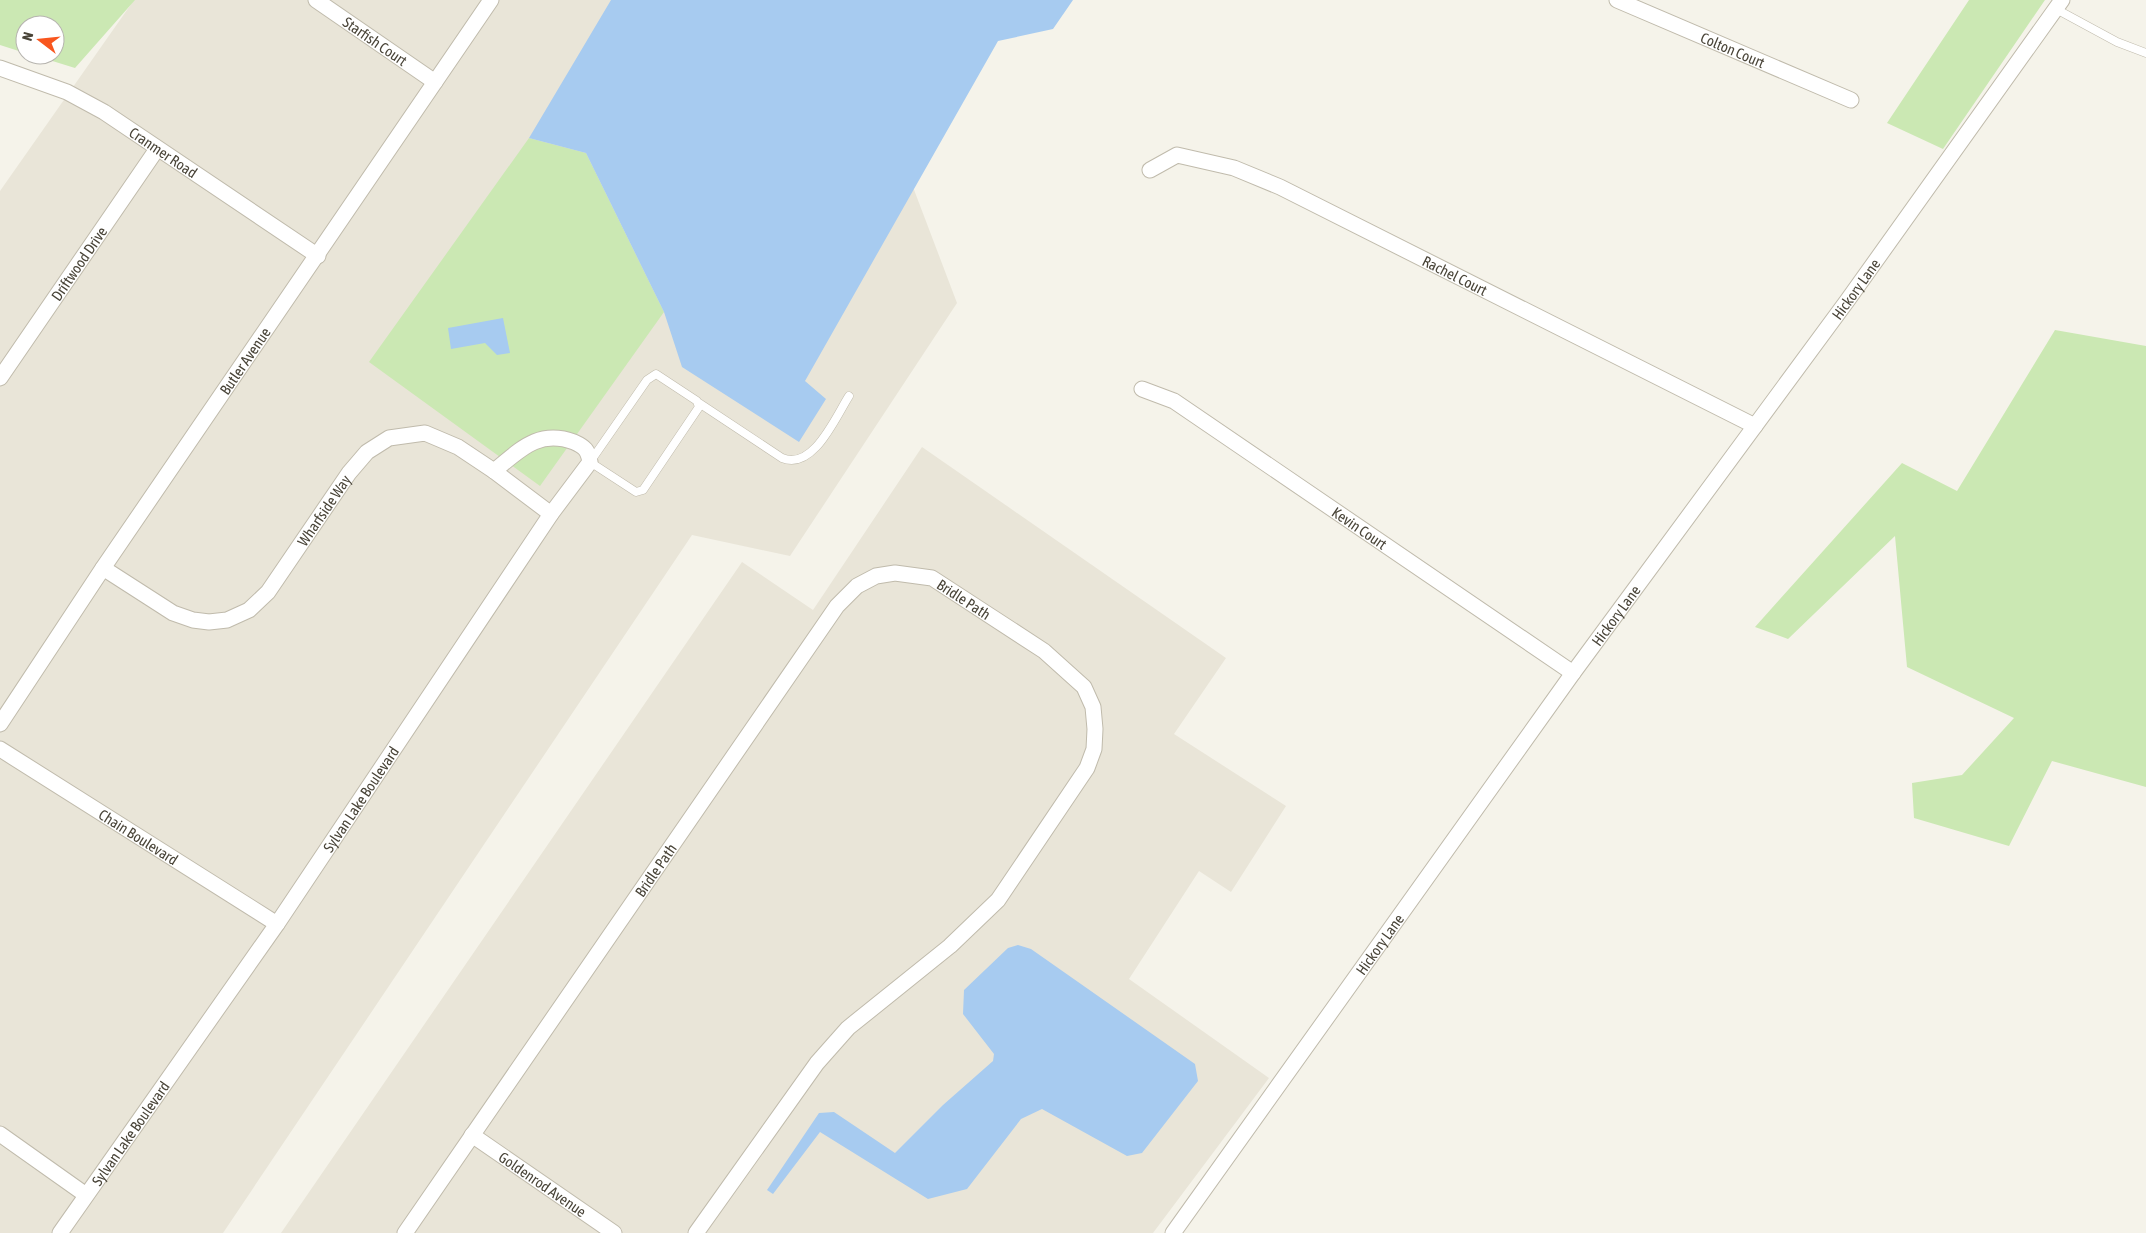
<svg xmlns="http://www.w3.org/2000/svg" width="2146" height="1233" font-family="'Asap Condensed',sans-serif">
	<rect width="100%" height="100%" fill="#f5f3ea"/>
	<path fill="#e9e5d8" d="M 134,0 L 842,0 L 957,303 L 790,556 L 692,535 L 223,1233 L 0,1233 L 0,191 Z
		M 922,447 L 1226,658 L 1174,734 L 1286,806 L 1231,892 L 1199,871 L 1129,979 L 1269,1078 L 1153,1233 L 281,1233 L 742,562 L 813,610 Z"/>
	<path fill="#cbe8b3" d="M 0,0 L 135,0 L 75,68 L 33,55 L 55,55 L 55,25 L 25,25 L 25,53 L 0,45 Z
		M 1969,0 L 2045,0 L 1943,149 L 1887,123 Z
		M 529,138 L 586,153 L 664,312 L 540,486 L 369,362 Z
		M 2055,330 L 2146,346 L 2146,787 L 2052,761 L 2009,846 L 1914,818 L 1912,783 L 1962,775 L 2014,718 L 1907,667 L 1895,536 L 1788,639 L 1755,627 L 1902,463 L 1957,491 Z"/>
	<path fill="#a7cbf0" d="M 611,0 L 1073,0 L 1053,29 L 998,41 L 805,381 L 826,399 L 799,442 L 682,367 L 664,312 L 586,153 L 529,138 Z
		M 503,318 L 510,353 L 497,355 L 485,343 L 451,349 L 448,328 Z
		M 1018,945 L 1031,949 L 1195,1064 L 1198,1081 L 1142,1153 L 1127,1156 L 1042,1109 L 1021,1119 L 967,1189 L 928,1199 L 820,1132 L 773,1194 L 767,1190 L 819,1113 L 834,1112 L 895,1153 L 943,1105 L 993,1061 L 994,1054 L 963,1014 L 964,990 L 1008,948 Z"/>
	<g fill="none" stroke-linecap="round" stroke-linejoin="round">
		<defs>
			<path id="service" d="M 2056,9 L 2117,42 L 2146,53
				M 656,374 L 697,401 L 699,407 L 643,490 L 636,492 L 590,462 L 647,380 Z
				M 699,403 L 782,458 C 813,471 835,418 849,396"/>
			<g id="minor">
				<path id="s1" d="M 316,0 L 435,82"/>
				<path id="s2" d="M 1617,0 L 1851,100"/>
				<path id="s3" d="M 0,68 L 67,92 L 104,112 L 318,256"/>
				<path id="s4" d="M 1150,170 L 1177,155 L 1234,168 L 1280,187 L 1755,426"/>
				<path id="s5" d="M 0,378 L 157,149"/>
				<path id="s6" d="M 1142,389 L 1174,401 L 1573,673"/>
				<path id="s7" d="M 103,568 L 173,613 L 193,620 L 209,622 L 227,620 L 249,610 L 268,592 L 349,473 L 367,452 L 389,438 L 425,433 L 458,447 L 494,471 L 551,514"/>
				<path id="s8" d="M 0,724 L 103,568 L 491,0"/>
				<path id="s9" d="M 0,749 L 277,924"/>
				<path d="M 0,1134 L 86,1195"/>
				<path id="s10" d="M 472,1135 L 614,1233"/>
				<path id="s11" d="M 60,1233 L 277,924 L 551,514 L 590,462 C 588,450 585,447 574,442 C 538,429 520,450 494,471"/>
				<path id="s12" d="M 405,1233 L 837,606 L 857,586 L 876,576 L 895,573 L 932,578 L 1044,651 L 1084,687 L 1093,707 L 1095,729 L 1094,749 L 1087,768 L 998,900 L 950,946 L 848,1028 L 817,1063 L 696,1233"/>
				<path id="s13" d="M 1173,1233 L 1573,673 L 1847,301 L 2062,0"/>
			</g>
		</defs>
		<use href="#service" stroke="#c0bbac" stroke-width="9"/>
		<use href="#minor" stroke="#c0bbac" stroke-width="17"/>
		<use href="#service" stroke="#fff" stroke-width="8"/>
		<use href="#minor" stroke="#fff" stroke-width="15"/>
	</g>
	<g text-anchor="middle" dominant-baseline="central" stroke-width="4.5" stroke-linejoin="round" paint-order="stroke">
		<g font-size="15" fill="#494438" stroke="#fff">
			<text stroke="none"><textPath href="#s1" startOffset="72">Starfish Court</textPath></text>
			<text stroke="none"><textPath href="#s2" startOffset="126">Colton Court</textPath></text>
			<text stroke="none"><textPath href="#s3" startOffset="185">Cranmer Road</textPath></text>
			<text stroke="none"><textPath href="#s5" startOffset="139">Driftwood Drive</textPath></text>
			<text stroke="none"><textPath href="#s4" startOffset="335">Rachel Court</textPath></text>
			<text stroke="none"><textPath href="#s13" startOffset="1165">Hickory Lane</textPath></text>
			<text stroke="none"><textPath href="#s8" startOffset="438">Butler Avenue</textPath></text>
			<text stroke="none"><textPath href="#s7" startOffset="288">Wharfside Way</textPath></text>
			<text stroke="none"><textPath href="#s6" startOffset="259">Kevin Court</textPath></text>
			<text stroke="none"><textPath href="#s12" startOffset="906">Bridle Path</textPath></text>
			<text stroke="none"><textPath href="#s13" startOffset="760">Hickory Lane</textPath></text>
			<text stroke="none"><textPath href="#s11" startOffset="528">Sylvan Lake Boulevard</textPath></text>
			<text stroke="none"><textPath href="#s9" startOffset="164">Chain Boulevard</textPath></text>
			<text stroke="none"><textPath href="#s12" startOffset="441">Bridle Path</textPath></text>
			<text stroke="none"><textPath href="#s13" startOffset="355">Hickory Lane</textPath></text>
			<text stroke="none"><textPath href="#s11" startOffset="122">Sylvan Lake Boulevard</textPath></text>
			<text stroke="none"><textPath href="#s10" startOffset="86">Goldenrod Avenue</textPath></text>
		</g>
	</g>
	<g transform="translate(40 40) rotate(286)"><circle r="24" fill="#ffffff" stroke="#b6b4af"/>
	<path d="M0-4L9 19L0 12L-9 19Z" fill="#f8561e"/>
	<text y="-8" font-size="14" font-weight="bold" text-anchor="middle" fill="#494438">N</text>
	</g>
</svg>
